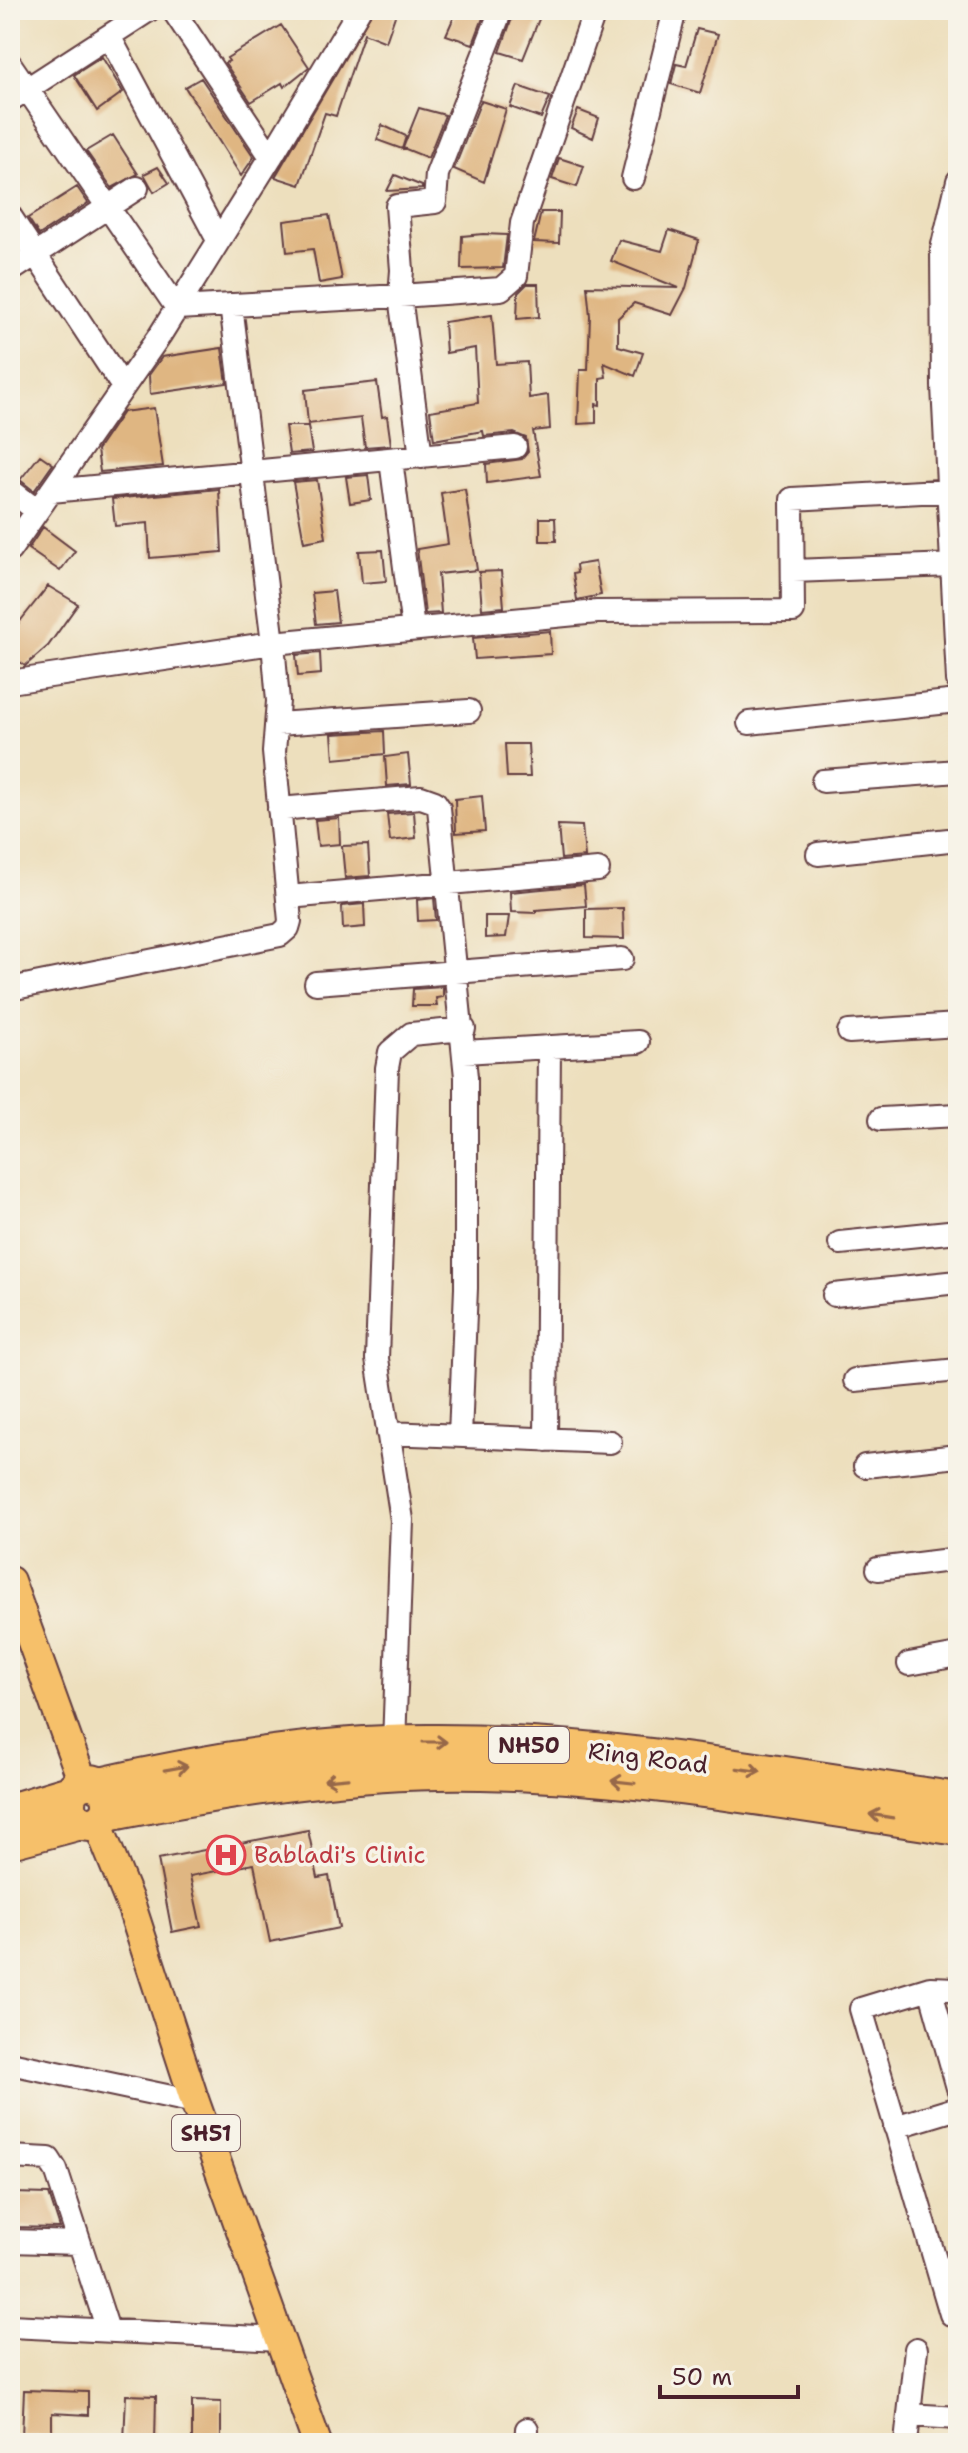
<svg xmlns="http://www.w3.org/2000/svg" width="968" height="2453" font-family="'Shantell Sans',sans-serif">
	<rect width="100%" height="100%" fill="#f7f3e8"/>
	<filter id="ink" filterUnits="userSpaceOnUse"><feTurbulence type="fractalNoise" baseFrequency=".0125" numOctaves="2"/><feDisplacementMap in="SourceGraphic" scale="16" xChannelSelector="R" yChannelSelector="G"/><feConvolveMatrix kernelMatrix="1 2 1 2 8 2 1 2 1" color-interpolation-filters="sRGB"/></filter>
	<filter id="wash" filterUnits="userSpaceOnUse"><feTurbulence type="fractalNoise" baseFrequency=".006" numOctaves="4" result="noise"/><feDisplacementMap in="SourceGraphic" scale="32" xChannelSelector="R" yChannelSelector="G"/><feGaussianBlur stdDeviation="1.8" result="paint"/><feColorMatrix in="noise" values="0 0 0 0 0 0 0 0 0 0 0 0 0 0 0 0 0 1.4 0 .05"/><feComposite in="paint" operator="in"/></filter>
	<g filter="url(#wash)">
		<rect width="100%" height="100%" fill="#eddfbd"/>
		<g id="blocks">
			<path fill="#dfb682" d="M 373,10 L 397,10 L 386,42 L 364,33 L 336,116 L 325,113 L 300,185 L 275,177 Z
				M 457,10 L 486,10 L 473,44 L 446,35 Z
				M 515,10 L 541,14 L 523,59 L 500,52 Z
				M 281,25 L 309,67 L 284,87 L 282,83 L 251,102 L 225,63 L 229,61 L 227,58 Z
				M 697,29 L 718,34 L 700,93 L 671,84 L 676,64 L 686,66 Z
				M 102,57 L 123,92 L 97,111 L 74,75 Z
				M 201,78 L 254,157 L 241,176 L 185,87 Z
				M 518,86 L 550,97 L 541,118 L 510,107 Z
				M 481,101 L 506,109 L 484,182 L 454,169 Z
				M 419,108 L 445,115 L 428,158 L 403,148 Z
				M 578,110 L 599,118 L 593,138 L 571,128 Z
				M 382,125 L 406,136 L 402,149 L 377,140 Z
				M 113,135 L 138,174 L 112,188 L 86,151 Z
				M 559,158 L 584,166 L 577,187 L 552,179 Z
				M 158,167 L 169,183 L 154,192 L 144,174 Z
				M 395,175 L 422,186 L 422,189 L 387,191 Z
				M 77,187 L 88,203 L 39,235 L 28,218 Z
				M 541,212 L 560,212 L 559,243 L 534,242 Z
				M 329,215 L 342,279 L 319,283 L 313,249 L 287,252 L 284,221 Z
				M 669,230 L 699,240 L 686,288 L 672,315 L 634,303 L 618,318 L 618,346 L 643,353 L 635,376 L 604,363 L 606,377 L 600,378 L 600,405 L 596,404 L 596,423 L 578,424 L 580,370 L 588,370 L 590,316 L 587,286 L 679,288 L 611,261 L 619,240 L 662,251 Z
				M 483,234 L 507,235 L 503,268 L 461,269 L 462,236 Z
				M 527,284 L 538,284 L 539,317 L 517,319 L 518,293 Z
				M 492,315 L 496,364 L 527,362 L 529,398 L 548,395 L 550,429 L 533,431 L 541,476 L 487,483 L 486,464 L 522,459 L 528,452 L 526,438 L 514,433 L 484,436 L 483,431 L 434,440 L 430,411 L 478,403 L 475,348 L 446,353 L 444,322 Z
				M 222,348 L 227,383 L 150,394 L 149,375 L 162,357 Z
				M 377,382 L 382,417 L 387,416 L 391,445 L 365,447 L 361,418 L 308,424 L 305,390 Z
				M 154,408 L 163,466 L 100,472 L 97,450 L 123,412 Z
				M 285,426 L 308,426 L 312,452 L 289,454 Z
				M 40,455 L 53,464 L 34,491 L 20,480 Z
				M 368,475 L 371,500 L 350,503 L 346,477 Z
				M 317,480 L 326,538 L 304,542 L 293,482 Z
				M 219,489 L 222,552 L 150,558 L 148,523 L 115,526 L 112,499 Z
				M 465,489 L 477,570 L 438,574 L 441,613 L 425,614 L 417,549 L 448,544 L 441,493 Z
				M 540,518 L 555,518 L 556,541 L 540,541 Z
				M 43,527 L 75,551 L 60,571 L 28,549 Z
				M 383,550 L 386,581 L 362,583 L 359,551 Z
				M 595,562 L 601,595 L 577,600 L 573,574 L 577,573 L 576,565 Z
				M 501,571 L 504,607 L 482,609 L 479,572 Z
				M 48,586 L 78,604 L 48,646 L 25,666 L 10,654 L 10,634 Z
				M 334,591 L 338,622 L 316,624 L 312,593 Z
				M 550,631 L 551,654 L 475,659 L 473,638 Z
				M 320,653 L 321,674 L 298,676 L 296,655 Z
				M 384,731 L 385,754 L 334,759 L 332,734 Z
				M 505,744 L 528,744 L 530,777 L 507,777 Z
				M 408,754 L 411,784 L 387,786 L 385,757 Z
				M 482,796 L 485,831 L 456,833 L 455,799 Z
				M 414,812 L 416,838 L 390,841 L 387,814 Z
				M 339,818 L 340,844 L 318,846 L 315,820 Z
				M 558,825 L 582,826 L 585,857 L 561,859 Z
				M 368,845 L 370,876 L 345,878 L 342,846 Z
				M 584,885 L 586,906 L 536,910 L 536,913 L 511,912 L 510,892 Z
				M 434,898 L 436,920 L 418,921 L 417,900 Z
				M 364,904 L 365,927 L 343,929 L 342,906 Z
				M 623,908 L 624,939 L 586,938 L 586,909 Z
				M 485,916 L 509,916 L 506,937 L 485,938 Z
				M 443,987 L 443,997 L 436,998 L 437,1006 L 412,1006 L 413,989 Z
				M 308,1830 L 318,1878 L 329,1876 L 339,1928 L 270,1942 L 254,1864 L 190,1876 L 201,1926 L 172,1932 L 158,1859 Z
				M 13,2193 L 49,2194 L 60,2228 L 12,2227 Z
				M 24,2390 L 88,2392 L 88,2415 L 52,2413 L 52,2436 L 22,2436 Z
				M 126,2395 L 156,2396 L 155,2443 L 124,2442 Z
				M 192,2401 L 221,2402 L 221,2443 L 192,2443 Z"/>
		</g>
	</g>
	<g filter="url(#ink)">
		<use href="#blocks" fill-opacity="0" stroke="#623c41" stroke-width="2"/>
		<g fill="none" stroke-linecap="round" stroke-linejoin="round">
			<defs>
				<path id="minor" d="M 109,36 L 217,238
					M 10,64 L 177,308 L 400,296 L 402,270 L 397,206 L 435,202 L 437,174 L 501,10
					M 10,100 L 149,10
					M 271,157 L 359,10
					M 633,178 L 675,10
					M 958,181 L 942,249 L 943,386 L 958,680
					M 10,216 L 123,387
					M 10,271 L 137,188
					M 231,305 L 273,643 L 597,612 L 793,611 L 792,499 L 958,490
					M 421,457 L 400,296 L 501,289 L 516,276 L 522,223 L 595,10
					M 391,460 L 413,629
					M 10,490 L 37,511
					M 51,491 L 515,447
					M 10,550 L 160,335 L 271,157 L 173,10
					M 793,571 L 952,565
					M 10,682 L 273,643 L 278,701 L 274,752 L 290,921 L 288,928 L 280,935 L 10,989
					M 749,723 L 958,701
					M 277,724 L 469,711
					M 823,781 L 958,771
					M 279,809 L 421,797 L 435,802 L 439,808 L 466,1077 L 466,1288 L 460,1436
					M 818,854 L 958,839
					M 288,897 L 598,870
					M 316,983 L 622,959
					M 849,1032 L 958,1025
					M 464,1052 L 638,1042
					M 881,1119 L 958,1115
					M 840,1243 L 958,1231
					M 834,1295 L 958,1282
					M 855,1380 L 958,1370
					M 388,1433 L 610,1442
					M 546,1440 L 549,1047
					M 865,1466 L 958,1456
					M 878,1569 L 958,1559
					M 909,1664 L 958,1655
					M 394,1744 L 402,1520 L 377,1359 L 387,1068 L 390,1052 L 411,1034 L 464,1029
					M 930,1988 L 958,2088
					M 10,2063 L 195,2102
					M 895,2127 L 958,2108
					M 10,2157 L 49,2159 L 56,2170 L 108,2330
					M 10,2241 L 79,2243
					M 951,2314 L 861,2009 L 930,1988 L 958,1989
					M 10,2326 L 280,2339
					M 909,2415 L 958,2418
					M 526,2443 L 527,2429
					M 906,2443 L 916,2349"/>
				<path id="major" d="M 10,1581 L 83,1783
					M 97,1822 L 132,1908 L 195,2102 L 317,2443"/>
				<path id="highway" d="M68 1803a21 21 0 1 1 42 0a21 21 0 1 1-42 0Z
					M 100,1785 C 208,1760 319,1742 429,1742 C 606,1741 783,1775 958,1800
					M 10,1811 L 70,1793
					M 107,1814 C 230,1790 355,1769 481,1772 C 641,1775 800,1804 958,1828
					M 10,1841 L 81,1822"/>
			</defs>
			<use href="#minor" stroke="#623c41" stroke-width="26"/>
			<use href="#major" stroke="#623c41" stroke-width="32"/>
			<use href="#highway" stroke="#623c41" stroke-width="38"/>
			<use href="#minor" stroke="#fff" stroke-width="22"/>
			<use href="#major" stroke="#f6c06b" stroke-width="28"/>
			<use href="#highway" stroke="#f6c06b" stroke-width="34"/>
		</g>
		<defs><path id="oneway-shaft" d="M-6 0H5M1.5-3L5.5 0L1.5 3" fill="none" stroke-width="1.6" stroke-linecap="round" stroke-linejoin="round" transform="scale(2)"/></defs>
		<g stroke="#976748">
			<use href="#oneway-shaft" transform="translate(435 1742)"/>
			<use href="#oneway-shaft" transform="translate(176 1768) rotate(-10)"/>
			<use href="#oneway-shaft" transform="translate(749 1770) rotate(8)"/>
			<use href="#oneway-shaft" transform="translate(336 1779) rotate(175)"/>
			<use href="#oneway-shaft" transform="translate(623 1782) rotate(-174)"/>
			<use href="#oneway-shaft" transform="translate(881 1816) rotate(-171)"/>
		</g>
	</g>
	<defs>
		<symbol id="hospital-ring" viewBox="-11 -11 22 22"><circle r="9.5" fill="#f7f3e8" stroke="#e0444e" stroke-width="1.5"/><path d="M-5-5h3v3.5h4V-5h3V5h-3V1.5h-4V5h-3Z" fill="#e0444e"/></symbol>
	</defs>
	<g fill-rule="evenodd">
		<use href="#hospital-ring" x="204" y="1833" width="44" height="44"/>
	</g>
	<g text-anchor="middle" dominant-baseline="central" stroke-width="7" stroke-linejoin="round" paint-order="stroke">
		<g fill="#f7f3e8" stroke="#7e5f64" stroke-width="2">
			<rect x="489" y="1727" width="80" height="36" rx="6"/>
			<rect x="172" y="2115" width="68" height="36" rx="6"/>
		</g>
		<g font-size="22" font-weight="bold" fill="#4a1f2b">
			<text x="529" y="1745">NH50</text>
			<text x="206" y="2133">SH51</text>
		</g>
		<g font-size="24" fill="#4a1f2b" stroke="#f7f3e8">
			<text transform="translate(648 1758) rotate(7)">Ring Road</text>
		</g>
		<g font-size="24" fill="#be3a42" stroke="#f7f3e8" text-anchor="start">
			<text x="254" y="1855">Babladi's Clinic</text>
		</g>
	</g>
	<rect width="968" height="2453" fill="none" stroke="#f7f3e8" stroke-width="40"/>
	<path d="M660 2385v12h138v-12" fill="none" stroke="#4a1f2b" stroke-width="4"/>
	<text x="672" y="2385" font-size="24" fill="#4a1f2b" stroke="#f7f3e8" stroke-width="6" paint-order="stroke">50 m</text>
</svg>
